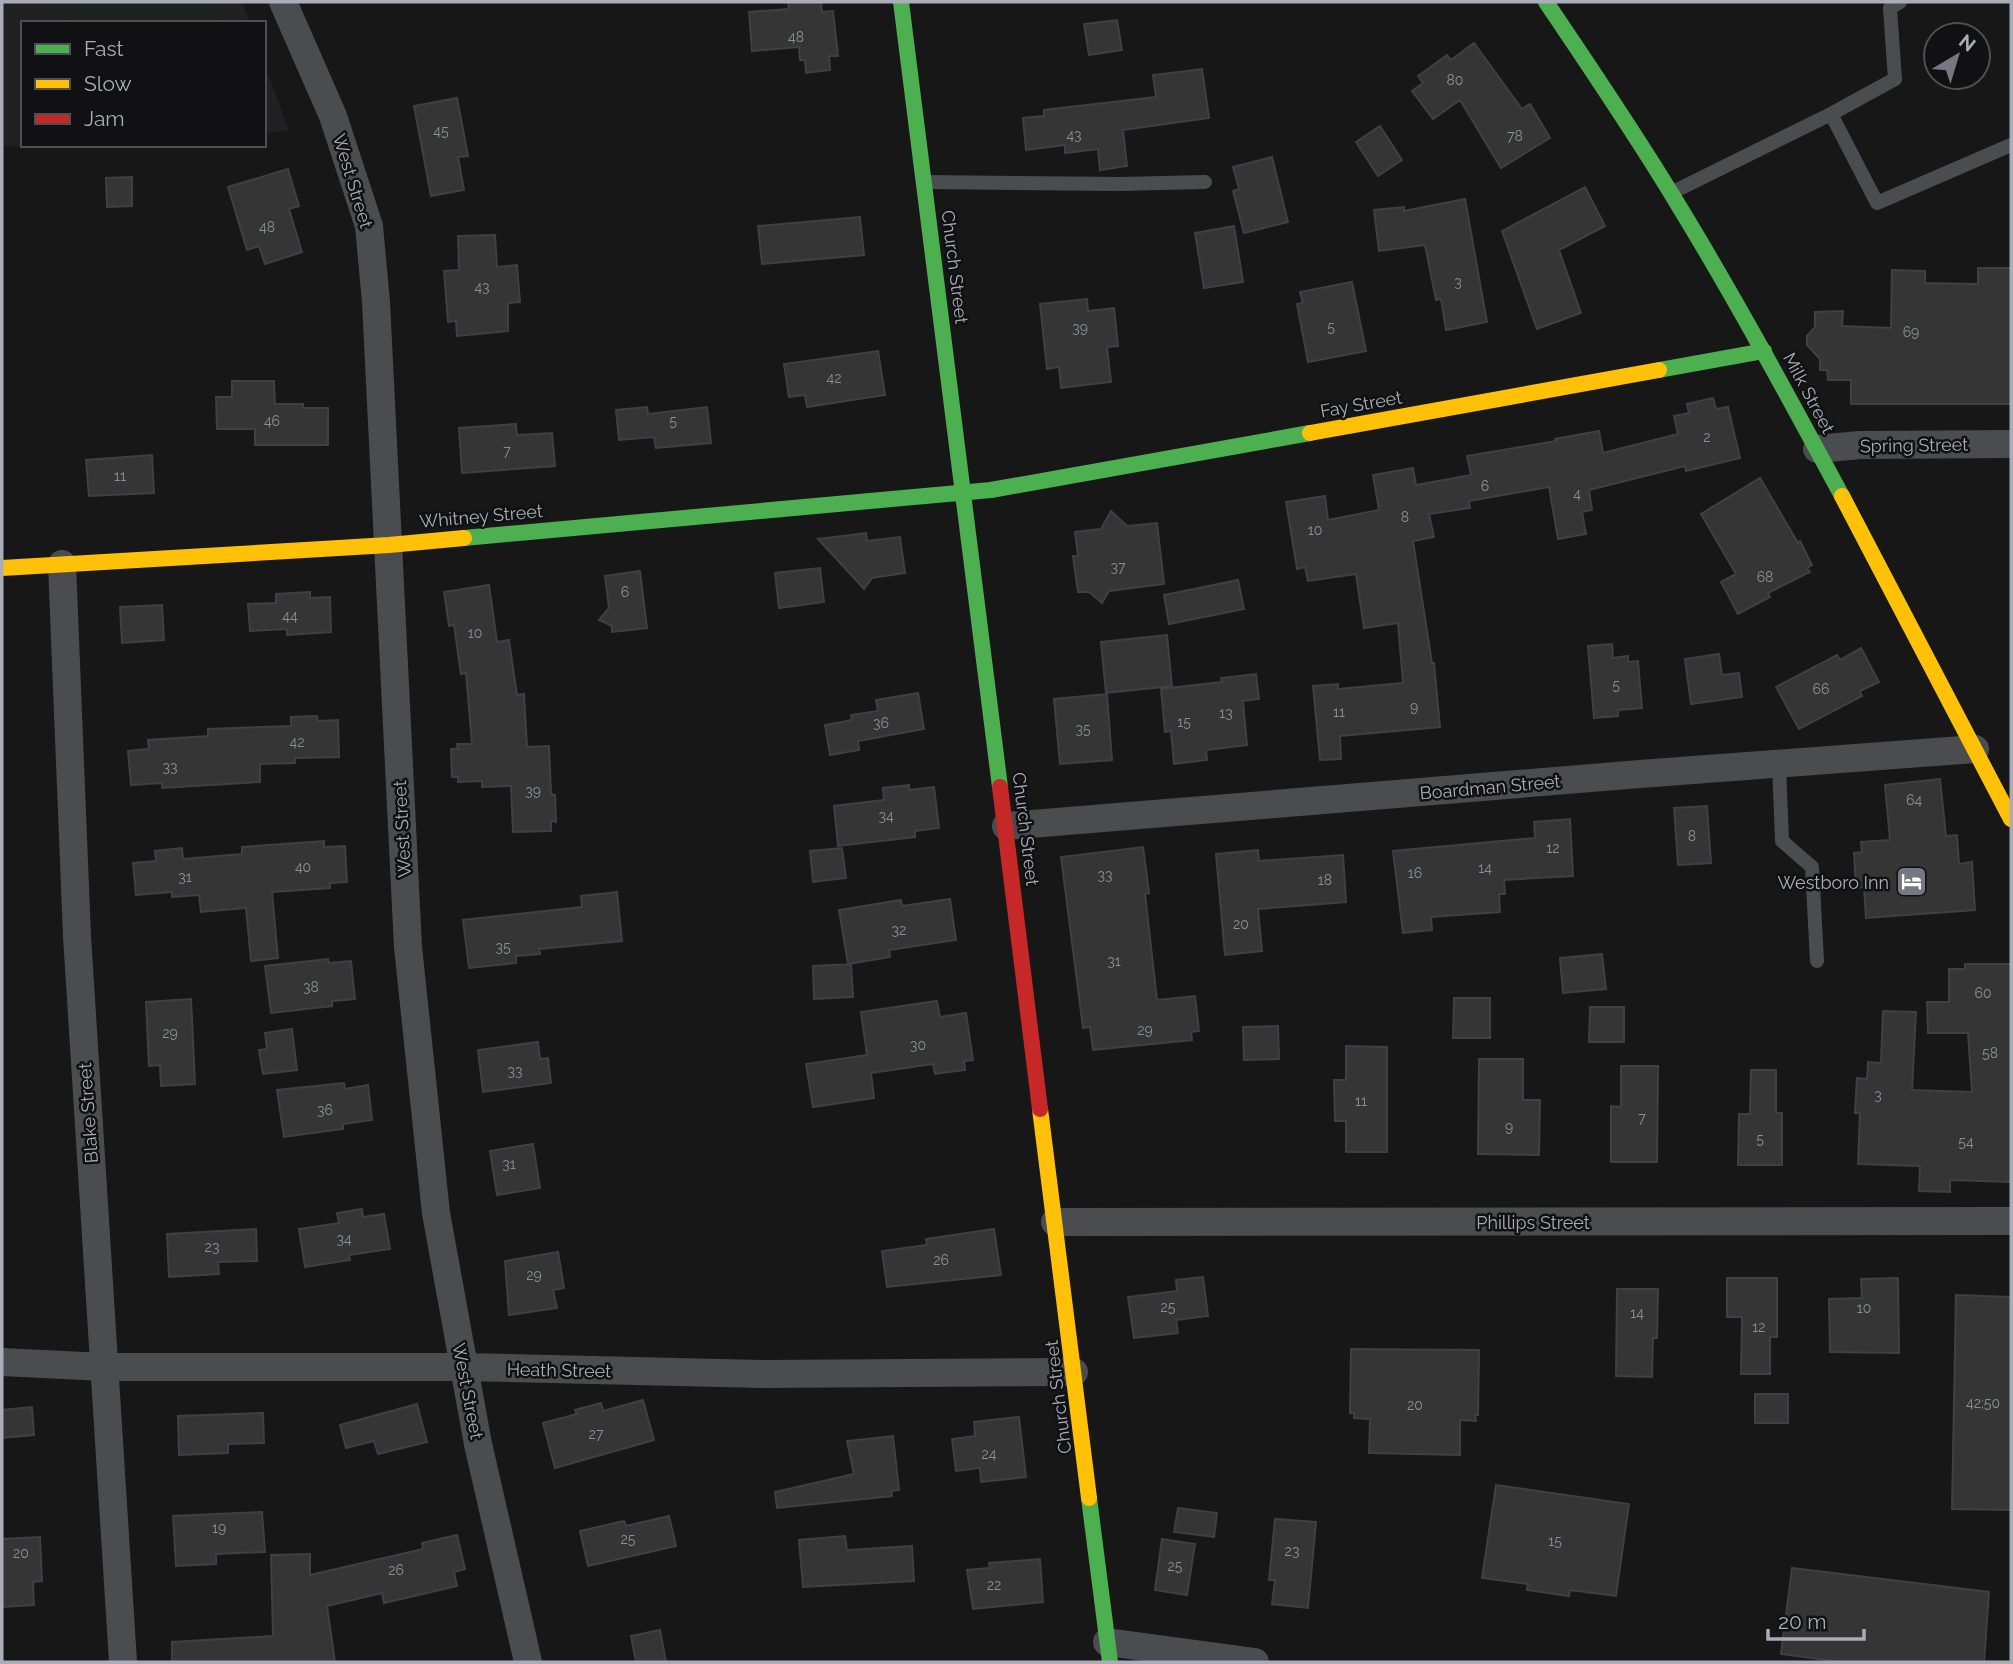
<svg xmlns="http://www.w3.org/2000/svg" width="2013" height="1664" font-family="Raleway,sans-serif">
	<rect width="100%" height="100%" fill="#171717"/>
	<path fill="#212123" d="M 2,2 L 242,2 L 250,23 L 23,23 L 23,145 L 44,145 L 19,147 L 2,145 Z
		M 264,63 L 289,131 L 264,133 Z"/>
	<path fill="#1d241e" d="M 58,2 L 214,2 L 222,23 L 66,23 Z"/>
	<path fill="#353536" stroke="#3f4043" stroke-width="2" d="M 788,2 L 821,2 L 822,12 L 833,11 L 838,56 L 829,56 L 830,70 L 806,73 L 805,60 L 800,60 L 799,47 L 752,51 L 749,12 L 789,9 Z
		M 1117,20 L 1122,50 L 1089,55 L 1084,24 Z
		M 1474,43 L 1522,109 L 1530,104 L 1550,138 L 1501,168 L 1460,100 L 1433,119 L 1412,91 L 1423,83 L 1418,76 L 1447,55 L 1451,60 Z
		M 1202,69 L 1209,118 L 1123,130 L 1127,166 L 1100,170 L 1098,149 L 1065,153 L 1065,145 L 1026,150 L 1023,118 L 1044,116 L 1044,110 L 1156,97 L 1153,75 Z
		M 457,98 L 468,156 L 458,157 L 464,190 L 431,196 L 414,106 Z
		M 1380,126 L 1402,160 L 1378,176 L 1356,142 Z
		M 1272,157 L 1288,222 L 1244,233 L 1233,191 L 1239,189 L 1233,167 Z
		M 288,169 L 299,206 L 289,209 L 302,252 L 265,264 L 259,246 L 247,250 L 228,187 Z
		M 132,177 L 132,206 L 107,207 L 106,178 Z
		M 1585,187 L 1605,226 L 1559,250 L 1581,313 L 1537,329 L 1502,231 Z
		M 1465,199 L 1487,322 L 1446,330 L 1441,299 L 1436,300 L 1425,245 L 1379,251 L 1374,210 L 1404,207 L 1404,211 Z
		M 860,217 L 864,255 L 762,264 L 758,226 Z
		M 1234,226 L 1243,282 L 1204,288 L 1195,233 Z
		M 495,235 L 497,267 L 517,265 L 520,302 L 508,303 L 508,331 L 457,336 L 456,321 L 448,322 L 444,271 L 459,270 L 458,236 Z
		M 1978,268 L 2011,268 L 2011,404 L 1851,404 L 1851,380 L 1828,380 L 1827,370 L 1820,370 L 1820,359 L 1807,345 L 1807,336 L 1815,327 L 1815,312 L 1843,311 L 1842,326 L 1891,328 L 1892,270 L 1925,271 L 1925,283 L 1978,284 Z
		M 1352,282 L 1366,351 L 1308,362 L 1297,304 L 1303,303 L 1300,292 Z
		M 1087,299 L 1088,311 L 1114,308 L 1118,346 L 1107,347 L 1111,382 L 1061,388 L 1059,367 L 1047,369 L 1040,304 Z
		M 878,351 L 885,395 L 807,407 L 805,395 L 789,397 L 784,364 Z
		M 232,381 L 274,381 L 275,404 L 303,404 L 303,408 L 328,408 L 328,445 L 255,445 L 255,429 L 217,429 L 216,397 L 232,397 Z
		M 1713,398 L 1716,409 L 1728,407 L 1740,458 L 1686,471 L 1685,466 L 1589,490 L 1592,510 L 1582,512 L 1586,534 L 1558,539 L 1549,487 L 1469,501 L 1470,508 L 1429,514 L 1434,537 L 1413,541 L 1432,663 L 1434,663 L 1440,727 L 1340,736 L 1341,759 L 1320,760 L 1313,686 L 1338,684 L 1338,689 L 1403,683 L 1398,623 L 1364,628 L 1356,574 L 1308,581 L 1305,567 L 1297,569 L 1286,502 L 1325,496 L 1328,520 L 1379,510 L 1373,475 L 1413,468 L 1416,485 L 1471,475 L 1467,456 L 1556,441 L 1555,439 L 1599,431 L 1603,453 L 1678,434 L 1674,416 L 1689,413 L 1687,404 Z
		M 647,407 L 648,414 L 707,407 L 711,443 L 656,448 L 654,437 L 619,440 L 616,410 Z
		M 516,424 L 517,435 L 552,433 L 555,466 L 462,473 L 459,428 Z
		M 152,455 L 154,493 L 89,496 L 86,460 Z
		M 1760,478 L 1798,543 L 1800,541 L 1812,565 L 1807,568 L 1810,572 L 1768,593 L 1770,597 L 1738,614 L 1721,582 L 1736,574 L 1701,514 Z
		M 1111,511 L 1127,526 L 1157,523 L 1164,584 L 1109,591 L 1102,603 L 1089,592 L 1078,592 L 1073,556 L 1078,556 L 1075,532 L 1101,529 Z
		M 866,533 L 867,541 L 900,537 L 905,573 L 872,578 L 864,589 L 818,539 Z
		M 820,568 L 824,602 L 779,608 L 775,573 Z
		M 640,571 L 647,628 L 612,632 L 612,626 L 599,620 L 609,608 L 605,576 Z
		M 1238,580 L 1244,609 L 1169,624 L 1164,595 Z
		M 489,585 L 497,642 L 509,640 L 517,695 L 524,694 L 527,747 L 549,746 L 551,794 L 555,795 L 556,822 L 551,821 L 551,831 L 513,832 L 511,786 L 482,787 L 482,781 L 458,782 L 458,777 L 452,777 L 451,749 L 458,749 L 457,744 L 472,744 L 466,673 L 461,674 L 454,625 L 449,626 L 444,592 Z
		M 310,592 L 310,598 L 330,597 L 331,632 L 287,635 L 287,629 L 250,631 L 248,604 L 276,603 L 276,594 Z
		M 162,605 L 164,640 L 122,643 L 120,607 Z
		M 1167,635 L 1172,686 L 1106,693 L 1101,642 Z
		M 1612,644 L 1613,658 L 1628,656 L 1628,662 L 1638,661 L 1642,708 L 1618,710 L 1618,716 L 1594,718 L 1588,646 Z
		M 1861,648 L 1879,682 L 1860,691 L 1862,696 L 1799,729 L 1776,687 L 1837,655 L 1840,660 Z
		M 1719,654 L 1722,675 L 1739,673 L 1742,697 L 1691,704 L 1685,659 Z
		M 1256,674 L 1259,699 L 1243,701 L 1247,745 L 1206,750 L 1207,760 L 1174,764 L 1171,731 L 1165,732 L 1161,689 L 1222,682 L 1221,678 Z
		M 918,693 L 924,729 L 858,741 L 859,750 L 830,755 L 825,725 L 852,720 L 851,715 L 878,711 L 876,700 Z
		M 1107,694 L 1112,760 L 1060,764 L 1054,699 Z
		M 317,716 L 318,721 L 338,720 L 339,757 L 295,758 L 295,763 L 260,764 L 260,782 L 162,788 L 162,783 L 131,785 L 128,751 L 149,749 L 148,740 L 208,736 L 208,729 L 291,726 L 291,717 Z
		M 1940,779 L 1946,836 L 1957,835 L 1959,864 L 1972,862 L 1975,910 L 1866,918 L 1864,887 L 1856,888 L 1854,853 L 1862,852 L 1861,842 L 1890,840 L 1885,785 Z
		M 909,785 L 909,790 L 934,787 L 939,828 L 915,831 L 915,837 L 838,846 L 834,806 L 884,800 L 883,788 Z
		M 1707,806 L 1711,863 L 1678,865 L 1674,808 Z
		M 1570,819 L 1573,876 L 1504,880 L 1505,894 L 1499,894 L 1500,912 L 1431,917 L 1432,930 L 1403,933 L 1393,851 L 1535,838 L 1534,822 Z
		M 324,841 L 324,847 L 345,846 L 347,882 L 330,883 L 330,888 L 272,892 L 278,958 L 251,961 L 246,908 L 201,912 L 199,895 L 172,897 L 172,892 L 136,895 L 133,863 L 156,861 L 155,851 L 182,848 L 183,859 L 242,854 L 242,847 Z
		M 1143,847 L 1149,893 L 1145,894 L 1157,1000 L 1195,996 L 1199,1031 L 1191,1032 L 1192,1040 L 1093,1050 L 1090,1027 L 1083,1028 L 1061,857 Z
		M 842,848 L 846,878 L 813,882 L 810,851 Z
		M 1258,850 L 1259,861 L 1343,855 L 1346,902 L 1258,909 L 1262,951 L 1225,955 L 1216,854 Z
		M 617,892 L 622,941 L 539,949 L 540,954 L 516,956 L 516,963 L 469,968 L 463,920 L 582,907 L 581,896 Z
		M 950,899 L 956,940 L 889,950 L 890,957 L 848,964 L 839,910 L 901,900 L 902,906 Z
		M 1602,954 L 1606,989 L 1563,993 L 1560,958 Z
		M 328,959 L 329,963 L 351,961 L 355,999 L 332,1001 L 332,1006 L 271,1013 L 265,966 Z
		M 851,964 L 853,997 L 814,999 L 813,966 Z
		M 1965,964 L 2011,964 L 2011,1182 L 1950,1180 L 1950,1192 L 1919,1191 L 1920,1166 L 1858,1164 L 1860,1113 L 1855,1113 L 1857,1078 L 1867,1079 L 1868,1062 L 1881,1063 L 1883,1011 L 1916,1012 L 1912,1090 L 1972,1092 L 1968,1033 L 1928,1033 L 1927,1002 L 1949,1002 L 1949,969 L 1965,969 Z
		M 1454,998 L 1490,998 L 1490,1038 L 1453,1038 Z
		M 191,999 L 195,1084 L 161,1086 L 160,1065 L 149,1066 L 146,1002 Z
		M 937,1001 L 940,1017 L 966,1013 L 973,1060 L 964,1061 L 965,1070 L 935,1074 L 933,1064 L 871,1073 L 874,1098 L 813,1107 L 806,1064 L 867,1055 L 861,1012 Z
		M 1590,1007 L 1624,1007 L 1624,1042 L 1589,1042 Z
		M 1278,1026 L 1279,1059 L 1244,1060 L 1243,1027 Z
		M 292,1029 L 297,1070 L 263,1074 L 259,1050 L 267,1049 L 265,1033 Z
		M 538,1042 L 540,1059 L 548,1058 L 551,1083 L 483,1092 L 478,1050 Z
		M 1346,1046 L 1387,1047 L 1387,1152 L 1346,1152 L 1346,1121 L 1335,1121 L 1334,1080 L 1346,1080 Z
		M 1479,1059 L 1523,1059 L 1523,1100 L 1540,1100 L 1539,1155 L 1478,1154 Z
		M 1621,1066 L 1658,1066 L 1657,1162 L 1611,1162 L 1611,1106 L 1621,1107 Z
		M 1751,1070 L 1776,1070 L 1776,1113 L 1782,1113 L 1782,1165 L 1738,1165 L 1739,1114 L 1750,1114 Z
		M 344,1083 L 345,1089 L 368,1085 L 372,1120 L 343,1124 L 343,1129 L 284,1137 L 277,1090 Z
		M 533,1144 L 540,1188 L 497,1195 L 490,1151 Z
		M 362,1209 L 363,1217 L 384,1214 L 390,1249 L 349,1255 L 350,1260 L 305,1267 L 299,1229 L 339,1223 L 337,1213 Z
		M 256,1229 L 257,1261 L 218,1262 L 219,1274 L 169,1277 L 167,1234 Z
		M 994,1229 L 1001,1275 L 887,1287 L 882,1251 L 927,1245 L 926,1239 Z
		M 558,1252 L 564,1288 L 553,1290 L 557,1308 L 509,1315 L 505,1261 Z
		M 1203,1277 L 1208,1316 L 1176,1320 L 1178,1333 L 1134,1338 L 1128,1297 L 1177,1291 L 1176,1280 Z
		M 1727,1278 L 1777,1278 L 1777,1337 L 1770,1337 L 1770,1374 L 1741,1374 L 1742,1317 L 1727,1317 Z
		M 1898,1278 L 1899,1353 L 1830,1352 L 1829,1299 L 1862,1298 L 1861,1279 Z
		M 1617,1289 L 1658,1289 L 1657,1338 L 1653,1338 L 1652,1377 L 1616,1376 Z
		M 1956,1295 L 2011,1297 L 2011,1510 L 1952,1509 Z
		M 1351,1349 L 1479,1350 L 1478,1415 L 1475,1415 L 1476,1421 L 1460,1420 L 1460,1455 L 1369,1453 L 1370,1419 L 1354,1418 L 1354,1413 L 1350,1413 Z
		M 1755,1394 L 1788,1394 L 1788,1423 L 1755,1423 Z
		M 643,1400 L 654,1440 L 555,1468 L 543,1423 L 577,1414 L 575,1410 L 601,1403 L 603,1411 Z
		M 417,1404 L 427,1442 L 378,1454 L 374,1441 L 346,1448 L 340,1425 Z
		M 32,1407 L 34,1435 L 2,1438 L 2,1410 Z
		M 263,1413 L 264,1443 L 228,1444 L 228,1453 L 179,1455 L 178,1416 Z
		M 1019,1417 L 1026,1477 L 981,1482 L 980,1468 L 956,1471 L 952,1439 L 975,1436 L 974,1422 Z
		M 893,1436 L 899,1490 L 891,1491 L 892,1496 L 777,1508 L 775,1492 L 854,1474 L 847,1441 Z
		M 1496,1485 L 1629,1504 L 1616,1596 L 1570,1590 L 1569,1596 L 1527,1590 L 1528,1584 L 1482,1578 Z
		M 1178,1508 L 1217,1513 L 1214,1537 L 1174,1532 Z
		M 262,1512 L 265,1552 L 216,1554 L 216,1564 L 176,1566 L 173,1516 Z
		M 669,1516 L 676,1546 L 588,1566 L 580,1531 L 624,1521 L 626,1526 Z
		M 1275,1519 L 1316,1522 L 1308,1608 L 1272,1604 L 1275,1580 L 1269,1580 Z
		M 457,1535 L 465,1569 L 454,1572 L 457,1586 L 384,1603 L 382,1593 L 327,1606 L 335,1662 L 172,1662 L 172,1642 L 273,1636 L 271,1555 L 310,1554 L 310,1575 L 423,1549 L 422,1543 Z
		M 845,1536 L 847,1550 L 912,1546 L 914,1581 L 803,1587 L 799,1540 Z
		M 40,1537 L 42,1581 L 33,1582 L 34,1605 L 2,1607 L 2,1539 Z
		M 1162,1539 L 1195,1544 L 1187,1595 L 1155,1590 Z
		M 1040,1559 L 1043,1602 L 973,1609 L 967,1570 L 990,1568 L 989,1563 Z
		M 1792,1568 L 1989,1592 L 1984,1662 L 1841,1662 L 1781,1654 Z
		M 660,1630 L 666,1662 L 636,1662 L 631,1636 Z"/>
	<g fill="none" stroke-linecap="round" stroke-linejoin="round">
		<path stroke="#4b4c50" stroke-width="14" d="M 1831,114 L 1895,79 L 1890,8 L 1900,2
			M 926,182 L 1119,184 L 1205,182
			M 1671,193 L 1831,114 L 1877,203 L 2011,145
			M 1779,764 L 1782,841 L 1812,867 L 1817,961"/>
		<path stroke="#4b4c50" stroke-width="28" d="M 283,2 L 333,116 L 369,226 L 376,302 L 408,947 L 436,1213 L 478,1444 L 528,1662
			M 1817,449 L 1860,445 L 2011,444
			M 62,564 L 77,936 L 123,1662
			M 1006,826 L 1640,774 L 1975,749
			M 1055,1222 L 2011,1221
			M 2,1362 L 104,1367 L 463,1367 L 762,1374 L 1074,1372
			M 1107,1642 L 1255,1662"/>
		<path stroke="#4caf50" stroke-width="16" d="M 901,2 L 1000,787
			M 1546,2 C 1590,67 1634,132 1674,198 C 1734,296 1788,396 1842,496
			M 1659,370 L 1764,351
			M 464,538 L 991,490 L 1310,433
			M 1089,1498 L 1110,1662"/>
		<path stroke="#ffc107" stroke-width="16" d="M 1310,433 L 1659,370
			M 1842,496 L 2011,819
			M 2,568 L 389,545 L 464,538
			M 1040,1109 L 1089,1498"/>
		<path stroke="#c62828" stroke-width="16" d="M 1000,787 L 1040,1109"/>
	</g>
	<defs>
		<symbol id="hotel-square" viewBox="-11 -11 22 22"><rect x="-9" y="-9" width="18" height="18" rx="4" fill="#757880" stroke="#111113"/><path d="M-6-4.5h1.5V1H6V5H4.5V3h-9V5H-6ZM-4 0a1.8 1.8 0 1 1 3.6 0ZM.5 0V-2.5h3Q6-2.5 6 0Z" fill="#fff"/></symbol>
	</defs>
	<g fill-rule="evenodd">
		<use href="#hotel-square" x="1894" y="864" width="35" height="35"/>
	</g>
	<g text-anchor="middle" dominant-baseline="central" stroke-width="5" stroke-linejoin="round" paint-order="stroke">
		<g font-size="14" fill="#8b8f98">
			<text x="796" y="37">48</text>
			<text x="1455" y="80">80</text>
			<text x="441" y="131">45</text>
			<text x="1074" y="135">43</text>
			<text x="1515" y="136">78</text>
			<text x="267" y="227">48</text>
			<text x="1458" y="282">3</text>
			<text x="482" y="287">43</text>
			<text x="1331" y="327">5</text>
			<text x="1080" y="328">39</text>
			<text x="1911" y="332">69</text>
			<text x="834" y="378">42</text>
			<text x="272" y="421">46</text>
			<text x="673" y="421">5</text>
			<text x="1707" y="437">2</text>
			<text x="507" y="451">7</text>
			<text x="120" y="476">11</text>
			<text x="1485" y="486">6</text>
			<text x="1577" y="494">4</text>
			<text x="1405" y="517">8</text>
			<text x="1315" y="530">10</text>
			<text x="1118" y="567">37</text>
			<text x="1765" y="577">68</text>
			<text x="625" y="592">6</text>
			<text x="290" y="616">44</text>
			<text x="475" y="633">10</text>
			<text x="1616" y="685">5</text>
			<text x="1821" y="689">66</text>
			<text x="1414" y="707">9</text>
			<text x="1339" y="712">11</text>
			<text x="1226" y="713">13</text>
			<text x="1184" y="722">15</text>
			<text x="881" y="723">36</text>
			<text x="1083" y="729">35</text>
			<text x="297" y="742">42</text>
			<text x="170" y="767">33</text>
			<text x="533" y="791">39</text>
			<text x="1914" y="800">64</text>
			<text x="886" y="816">34</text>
			<text x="1692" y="836">8</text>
			<text x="1553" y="848">12</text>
			<text x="303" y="867">40</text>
			<text x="1485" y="868">14</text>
			<text x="1415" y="873">16</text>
			<text x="1105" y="875">33</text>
			<text x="185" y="877">31</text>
			<text x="1325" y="880">18</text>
			<text x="1241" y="924">20</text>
			<text x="899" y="930">32</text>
			<text x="503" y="947">35</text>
			<text x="1114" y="961">31</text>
			<text x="311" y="987">38</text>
			<text x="1983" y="993">60</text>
			<text x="1145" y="1030">29</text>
			<text x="170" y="1033">29</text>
			<text x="918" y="1045">30</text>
			<text x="1990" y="1053">58</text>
			<text x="515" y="1071">33</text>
			<text x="1878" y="1095">3</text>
			<text x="1361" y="1101">11</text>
			<text x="325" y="1110">36</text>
			<text x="1642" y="1118">7</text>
			<text x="1509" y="1127">9</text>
			<text x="1760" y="1139">5</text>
			<text x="1966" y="1142">54</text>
			<text x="509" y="1164">31</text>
			<text x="344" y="1239">34</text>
			<text x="212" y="1247">23</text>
			<text x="941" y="1260">26</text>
			<text x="534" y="1275">29</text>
			<text x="1168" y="1307">25</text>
			<text x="1864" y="1308">10</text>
			<text x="1637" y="1313">14</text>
			<text x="1759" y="1327">12</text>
			<text x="1983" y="1403">42;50</text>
			<text x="1415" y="1405">20</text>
			<text x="596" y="1434">27</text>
			<text x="989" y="1454">24</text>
			<text x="219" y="1528">19</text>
			<text x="628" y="1539">25</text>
			<text x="1555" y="1541">15</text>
			<text x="1292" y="1551">23</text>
			<text x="21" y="1553">20</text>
			<text x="1175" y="1566">25</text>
			<text x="396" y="1570">26</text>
			<text x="994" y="1585">22</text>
		</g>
		<g font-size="18" fill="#a8adb8" stroke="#111113">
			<text transform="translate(353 181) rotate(73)">West Street</text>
			<text transform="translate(955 267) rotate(83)">Church Street</text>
			<text transform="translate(1809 393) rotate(62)">Milk Street</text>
			<text transform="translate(1361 404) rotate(-10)">Fay Street</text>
			<text transform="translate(1914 445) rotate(-1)">Spring Street</text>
			<text transform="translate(481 516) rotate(-5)">Whitney Street</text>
			<text transform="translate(1490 787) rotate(-5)">Boardman Street</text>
			<text transform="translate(402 829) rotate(-93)">West Street</text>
			<text transform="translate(1026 829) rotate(83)">Church Street</text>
			<text transform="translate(88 1113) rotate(-94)">Blake Street</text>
			<text x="1533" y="1222">Phillips Street</text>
			<text transform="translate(559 1370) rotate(1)">Heath Street</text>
			<text transform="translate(468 1391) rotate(79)">West Street</text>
			<text transform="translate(1058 1397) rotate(-97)">Church Street</text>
		</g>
		<g font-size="18" fill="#a8adb8" stroke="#111113" text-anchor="end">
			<text x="1889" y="882">Westboro Inn</text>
		</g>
	</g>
	<rect width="2013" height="1664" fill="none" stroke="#a8adb8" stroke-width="7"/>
	<rect x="21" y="21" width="245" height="126" fill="#111113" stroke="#4d4f55" stroke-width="2"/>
	<rect x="35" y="44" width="35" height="10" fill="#4caf50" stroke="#4d4f55" stroke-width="2"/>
	<text x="84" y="56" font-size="21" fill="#a8adb8">Fast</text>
	<rect x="35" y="79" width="35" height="10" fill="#ffc107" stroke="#4d4f55" stroke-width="2"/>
	<text x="84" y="91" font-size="21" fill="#a8adb8">Slow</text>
	<rect x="35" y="114" width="35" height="10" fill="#c62828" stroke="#4d4f55" stroke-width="2"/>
	<text x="84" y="126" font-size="21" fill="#a8adb8">Jam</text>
	<g transform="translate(1957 56) rotate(38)"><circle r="33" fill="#111113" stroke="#4d4f55" stroke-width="2"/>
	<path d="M0-5L12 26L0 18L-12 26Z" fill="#757880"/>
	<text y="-10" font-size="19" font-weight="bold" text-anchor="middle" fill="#a8adb8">N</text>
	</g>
	<path d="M1768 1629v10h96v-10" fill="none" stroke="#a8adb8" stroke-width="3.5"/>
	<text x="1778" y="1629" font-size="21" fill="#a8adb8" stroke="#111113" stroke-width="5" paint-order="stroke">20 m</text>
</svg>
